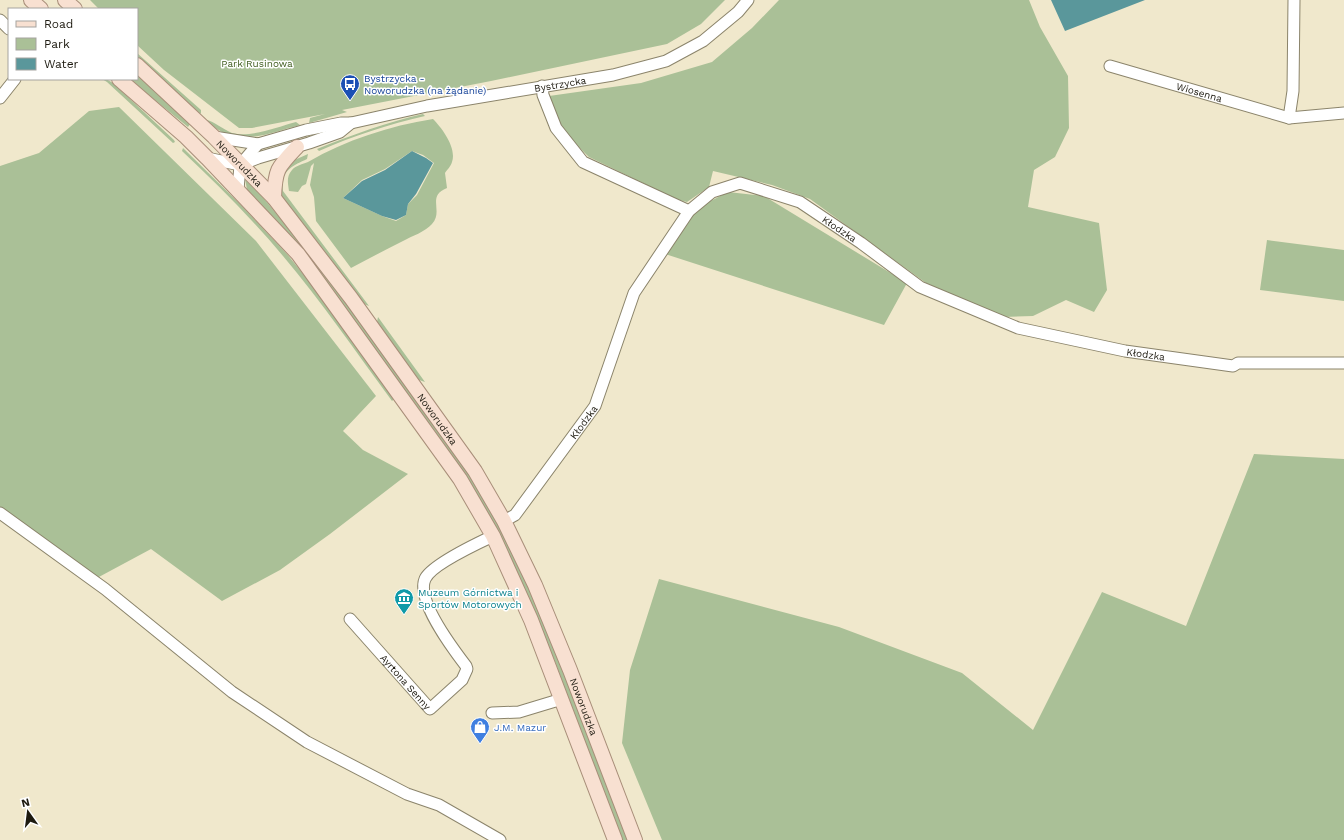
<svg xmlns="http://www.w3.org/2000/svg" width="1344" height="840" font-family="'Work Sans',sans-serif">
	<rect width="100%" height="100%" fill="#f0e8cc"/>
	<path fill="#aac097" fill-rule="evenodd" d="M 90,0 L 725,0 L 701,24 L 667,44 L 491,81 L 342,110 L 347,112 L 309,123 L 310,118 L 325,114 L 252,128 L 239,128 L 164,70 L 137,45 L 137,9 L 99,9 Z
		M 779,0 L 1029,0 L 1040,27 L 1068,76 L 1069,128 L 1055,157 L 1034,170 L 1028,207 L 1099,223 L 1107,290 L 1094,312 L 1066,300 L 1033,316 L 1003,317 L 926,283 L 810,199 L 772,185 L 713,171 L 709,187 L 687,202 L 676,199 L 589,157 L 558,127 L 549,96 L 641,83 L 712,62 L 752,28 Z
		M 137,53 L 201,110 L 201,113 L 199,115 L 137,58 Z
		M 137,75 L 190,124 L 188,127 L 129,79 L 137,79 Z
		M 102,79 L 106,79 L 113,83 L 174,140 L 175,142 L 173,143 L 107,82 Z
		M 119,107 L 256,241 L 376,396 L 343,431 L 363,450 L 408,474 L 330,534 L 280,570 L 222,601 L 151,549 L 97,578 L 0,512 L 0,166 L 39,153 L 89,111 Z
		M 423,114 L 425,116 C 389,124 353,136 319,151 L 317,149 C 352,135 387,122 423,114 Z
		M 433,119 C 442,128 457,148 452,162 C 451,166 447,170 445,173 L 447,188 C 426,196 444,211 432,224 C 425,232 412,236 403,241 C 385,250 368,259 351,268 L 316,221 L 314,197 L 310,185 L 314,163 L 311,166 L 306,184 L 302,186 L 298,192 L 289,191 C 288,183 286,177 292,170 C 295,166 303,164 308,162 C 346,140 389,126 433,119 ZM 412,151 L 423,155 L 434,163 L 417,195 L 408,204 L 406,215 L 396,221 L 382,216 L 343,198 L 362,180 L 385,169 Z
		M 207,120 C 213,121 224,130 232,133 C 251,138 277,127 296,122 L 300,125 C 266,134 236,149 207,121 Z
		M 183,148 L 239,203 L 287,254 L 312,285 L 395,398 L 392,401 C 356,352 322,302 283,256 C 252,219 217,184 182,151 Z
		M 308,154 L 307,159 C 292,166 280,171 283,191 L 369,306 L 364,304 L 280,195 L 279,179 L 290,162 Z
		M 245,178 L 247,178 L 325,273 L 470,475 L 500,528 L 528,585 L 554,646 L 627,840 L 622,840 L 554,659 L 524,588 L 513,563 L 460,467 L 434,430 L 320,274 L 247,190 Z
		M 728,192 L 764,196 L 907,283 L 884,325 L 659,252 L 701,206 Z
		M 1267,240 L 1344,250 L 1344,301 L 1260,290 Z
		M 378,317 L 425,382 L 419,380 L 377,322 Z
		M 1254,454 L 1344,459 L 1344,840 L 662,840 L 622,743 L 630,670 L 659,579 L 839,627 L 962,673 L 1033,730 L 1102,592 L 1186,626 Z"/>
	<path fill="#5a979b" d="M 1051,0 L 1145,0 L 1065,31 Z
		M 412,151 L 426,158 L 433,163 L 416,194 L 408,204 L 406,215 L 396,220 L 382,216 L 343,198 L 362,181 L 385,170 Z"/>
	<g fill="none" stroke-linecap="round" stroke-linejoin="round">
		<defs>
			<g id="minor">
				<path d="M 0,20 L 9,29"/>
				<path id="s1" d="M 1110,66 L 1289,118 L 1344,113"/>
				<path d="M 542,86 L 543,95 L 556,128 L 583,162 L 689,211"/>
				<path d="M 0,98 L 15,79"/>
				<path d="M 1289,118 L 1293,91 L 1294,0"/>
				<path id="s2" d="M 214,137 L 258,144 L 306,130 L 341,123 L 351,123 L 427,106 L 613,75 L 666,61 L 703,41 L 738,12 L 748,0"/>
				<path d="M 207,158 L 240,165 L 258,158 L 309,143 L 340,132 L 351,123"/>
				<path d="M 238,190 L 240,165 L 258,144"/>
				<path d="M 0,513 L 105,589 L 232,692 L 307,742 L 407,794 L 439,805 L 500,840"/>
				<path id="s3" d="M 504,521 L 515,515 L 595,406 L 634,293 L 689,211 L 712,192 L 740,183 L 800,202 L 861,243 L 920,287 L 1018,328 L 1125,351 L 1233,366 L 1238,363 L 1344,363"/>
				<path id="s4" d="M 350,619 L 430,709 L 462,680 L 467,669 L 466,666 C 453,649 416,600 425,579 C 431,565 478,543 493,536"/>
				<path d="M 492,713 L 519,712 L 562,699"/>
			</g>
			<g id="major">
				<path d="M 31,0 L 41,9"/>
				<path d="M 65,0 L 75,9"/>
				<path id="s5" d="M 137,65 L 214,137 L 274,198 L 351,298 L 475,471 L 504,521 L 535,585 L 570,670 L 635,840"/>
				<path d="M 119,79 L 186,137 L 207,158 L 298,254 L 460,479 L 493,536 L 531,620 L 615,840"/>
				<path d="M 274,198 C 275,169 278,167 297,147"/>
			</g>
		</defs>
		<use href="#minor" stroke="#8b846b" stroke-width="13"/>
		<use href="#major" stroke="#a88e79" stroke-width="16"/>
		<use href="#minor" stroke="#fff" stroke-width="11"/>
		<use href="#major" stroke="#f8e0d1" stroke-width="14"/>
	</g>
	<defs>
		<symbol id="bus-pin" viewBox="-11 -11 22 30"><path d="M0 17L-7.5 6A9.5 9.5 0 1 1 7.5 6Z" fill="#1a4fb4" stroke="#fff"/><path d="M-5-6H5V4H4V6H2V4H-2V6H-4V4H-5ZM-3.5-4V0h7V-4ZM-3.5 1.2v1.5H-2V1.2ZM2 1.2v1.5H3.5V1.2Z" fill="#fff"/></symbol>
		<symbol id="museum-pin" viewBox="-11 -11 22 30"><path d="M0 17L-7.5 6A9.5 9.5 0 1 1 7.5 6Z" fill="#0f9aa8" stroke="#fff"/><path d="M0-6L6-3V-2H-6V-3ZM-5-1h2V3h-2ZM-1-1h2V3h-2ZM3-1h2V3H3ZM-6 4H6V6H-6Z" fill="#fff"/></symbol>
		<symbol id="shop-pin" viewBox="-11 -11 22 30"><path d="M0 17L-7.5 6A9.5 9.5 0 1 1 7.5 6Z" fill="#3f7fe0" stroke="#fff"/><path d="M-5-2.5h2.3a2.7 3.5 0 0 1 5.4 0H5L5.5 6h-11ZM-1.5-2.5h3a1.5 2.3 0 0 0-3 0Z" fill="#fff"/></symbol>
	</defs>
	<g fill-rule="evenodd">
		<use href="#bus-pin" x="339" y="73" width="22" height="30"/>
		<use href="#museum-pin" x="393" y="587" width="22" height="30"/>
		<use href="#shop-pin" x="469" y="716" width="22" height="30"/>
	</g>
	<g text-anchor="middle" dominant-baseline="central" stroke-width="3" stroke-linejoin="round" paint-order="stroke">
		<g font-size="10" fill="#425e22" stroke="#fff">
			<text x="257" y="63">Park Rusinowa</text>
		</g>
		<g font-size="10" fill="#164399" stroke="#fff" text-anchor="start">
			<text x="364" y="78">Bystrzycka -<tspan x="364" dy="12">Noworudzka (na żądanie)</tspan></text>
		</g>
		<g font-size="10" fill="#1d1a10" stroke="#fff">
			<text stroke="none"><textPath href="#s2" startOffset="353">Bystrzycka</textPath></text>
			<text stroke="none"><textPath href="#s1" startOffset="93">Wiosenna</textPath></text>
			<text stroke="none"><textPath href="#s5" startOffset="142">Noworudzka</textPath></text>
			<text stroke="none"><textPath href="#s3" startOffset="536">Kłodzka</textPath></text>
			<text stroke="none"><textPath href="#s3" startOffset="872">Kłodzka</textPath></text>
			<text stroke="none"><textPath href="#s5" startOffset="466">Noworudzka</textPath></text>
			<text stroke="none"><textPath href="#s3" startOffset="128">Kłodzka</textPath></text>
			<text stroke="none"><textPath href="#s4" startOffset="84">Ayrtona Senny</textPath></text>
			<text stroke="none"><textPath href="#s5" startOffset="790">Noworudzka</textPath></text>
		</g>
		<g font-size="10" fill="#0d838f" stroke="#fff" text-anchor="start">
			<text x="418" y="592">Muzeum Górnictwa i<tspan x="418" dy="12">Sportów Motorowych</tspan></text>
		</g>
		<g font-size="10" fill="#366cbe" stroke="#fff" text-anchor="start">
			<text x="494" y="727">J.M. Mazur</text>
		</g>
	</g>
	<rect x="8" y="8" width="130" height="72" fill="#ffffff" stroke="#a5a39f"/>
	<rect x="16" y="21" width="20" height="6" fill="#f8e0d1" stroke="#a5a39f"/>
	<text x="44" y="28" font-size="12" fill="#1d1a10">Road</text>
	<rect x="16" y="38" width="20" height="12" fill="#aac097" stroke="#a5a39f"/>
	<text x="44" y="48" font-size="12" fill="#1d1a10">Park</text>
	<rect x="16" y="58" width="20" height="12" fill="#5a979b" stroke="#a5a39f"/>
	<text x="44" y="68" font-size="12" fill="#1d1a10">Water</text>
	<g transform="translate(28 812) rotate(346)" stroke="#ffffff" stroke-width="3" paint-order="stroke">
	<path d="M0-3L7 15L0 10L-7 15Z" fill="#1d1a10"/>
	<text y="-6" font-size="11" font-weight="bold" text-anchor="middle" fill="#1d1a10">N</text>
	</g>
</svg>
